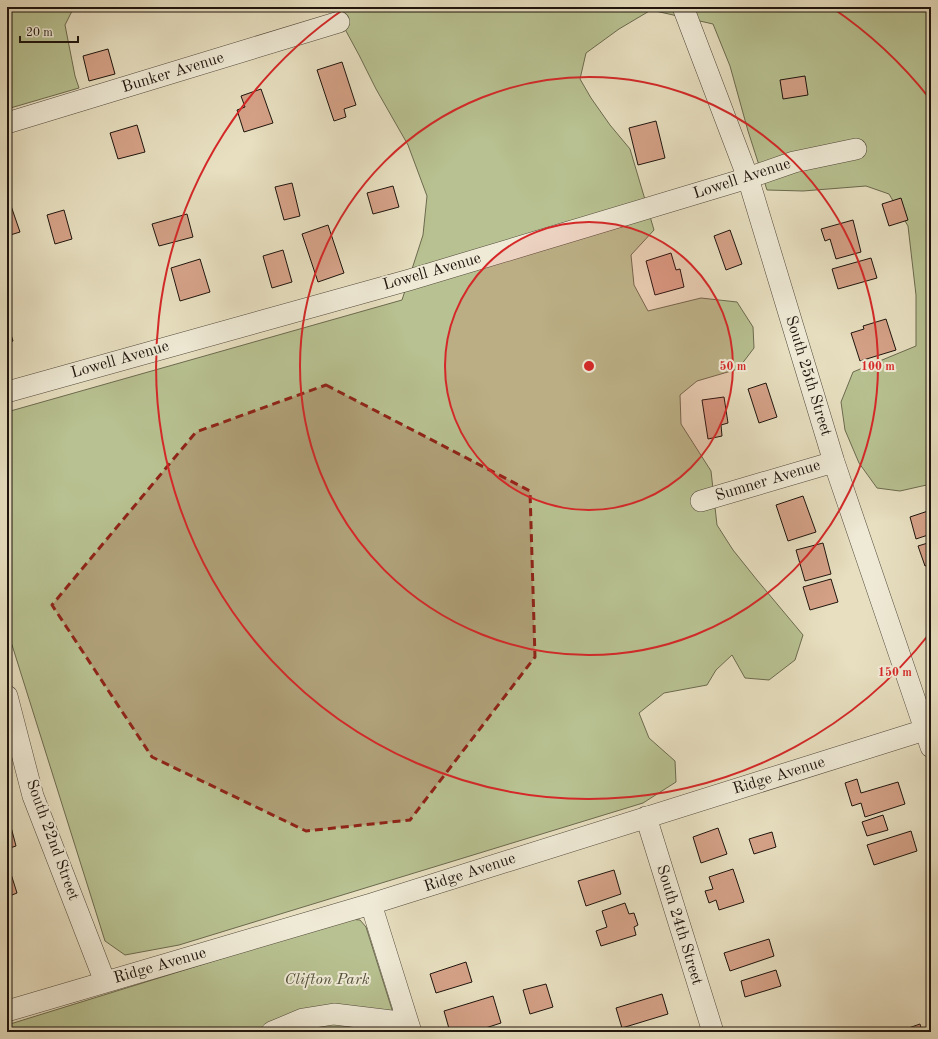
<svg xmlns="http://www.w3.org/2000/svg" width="938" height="1039" font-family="'Old Standard TT',serif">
	<rect width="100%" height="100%" fill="#e7dfc0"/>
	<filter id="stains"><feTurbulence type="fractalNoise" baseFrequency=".005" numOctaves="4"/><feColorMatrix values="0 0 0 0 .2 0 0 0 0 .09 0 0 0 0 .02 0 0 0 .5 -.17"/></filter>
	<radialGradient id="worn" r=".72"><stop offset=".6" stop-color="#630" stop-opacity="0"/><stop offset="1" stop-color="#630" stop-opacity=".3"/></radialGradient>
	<path fill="#b8c191" stroke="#6b6a4f" d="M 7,7 L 74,7 L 65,25 L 75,76 L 79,88 L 7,109 Z
		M 333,7 L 931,7 L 931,484 L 900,491 L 877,488 L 859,463 L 845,430 L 841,402 L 853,372 L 916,346 L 916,295 L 908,226 L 889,194 L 866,186 L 803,191 L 767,190 L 748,131 L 730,66 L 713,24 L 651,10 L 619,29 L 586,53 L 580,79 L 591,98 L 610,125 L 630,149 L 654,230 L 631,255 L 634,285 L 648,311 L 701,298 L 737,302 L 753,327 L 754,348 L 738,369 L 697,381 L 680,395 L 681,424 L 711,471 L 717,525 L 733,550 L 757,580 L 803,635 L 795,660 L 769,680 L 745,678 L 732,655 L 716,670 L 707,685 L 664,693 L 639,713 L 649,738 L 675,761 L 676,782 L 643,803 L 179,945 L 125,955 L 105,941 L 7,629 L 7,412 L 402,300 L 423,235 L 427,196 L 408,145 L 376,89 L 359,55 Z
		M 349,919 L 360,920 L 366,927 L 399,1032 L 7,1032 L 7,1025 Z"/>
	<path fill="#d5a288" stroke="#1e140d" d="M 108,49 L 115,74 L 89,81 L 83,56 Z
		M 342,62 L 356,105 L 344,109 L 346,117 L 334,121 L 317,70 Z
		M 805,76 L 808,95 L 783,99 L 780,80 Z
		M 261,89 L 273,123 L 244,132 L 237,110 L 245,107 L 241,96 Z
		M 656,121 L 665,158 L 638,165 L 629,128 Z
		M 137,125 L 145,152 L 118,159 L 110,133 Z
		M 292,183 L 300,216 L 284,220 L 275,187 Z
		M 393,186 L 399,207 L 373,214 L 367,193 Z
		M 901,198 L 908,220 L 889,226 L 882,204 Z
		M 7,200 L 9,200 L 20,232 L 7,236 Z
		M 64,210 L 72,239 L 55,244 L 47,215 Z
		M 187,214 L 193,237 L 159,246 L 152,224 Z
		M 853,220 L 861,252 L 836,259 L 830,239 L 825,241 L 821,229 Z
		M 328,225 L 344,273 L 318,282 L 302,234 Z
		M 730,230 L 742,264 L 726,270 L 714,236 Z
		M 283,250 L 292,282 L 272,288 L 263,256 Z
		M 671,253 L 676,270 L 680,269 L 684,287 L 655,295 L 646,261 Z
		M 871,258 L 877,278 L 838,289 L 832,269 Z
		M 200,259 L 210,292 L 180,301 L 171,268 Z
		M 886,319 L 896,350 L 860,361 L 851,333 L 864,329 L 863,326 Z
		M 7,322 L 13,341 L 7,343 Z
		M 766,383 L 777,417 L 759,423 L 748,389 Z
		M 724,397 L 728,423 L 721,425 L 722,436 L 708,439 L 702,400 Z
		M 803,496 L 816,532 L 788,541 L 776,505 Z
		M 931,510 L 931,534 L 916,539 L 910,517 Z
		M 931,542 L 931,564 L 925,566 L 918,546 Z
		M 823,543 L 831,574 L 805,581 L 796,550 Z
		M 931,570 L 931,585 L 927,572 Z
		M 831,579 L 838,602 L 810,610 L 803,587 Z
		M 857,779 L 861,793 L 898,782 L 905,804 L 865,817 L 861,803 L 852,806 L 845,783 Z
		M 883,815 L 888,830 L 867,836 L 862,822 Z
		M 11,827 L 16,846 L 7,849 L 7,828 Z
		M 718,828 L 727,854 L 701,863 L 693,837 Z
		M 911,831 L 917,851 L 874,865 L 867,845 Z
		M 772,832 L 776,847 L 754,854 L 749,839 Z
		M 733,869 L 744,902 L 719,910 L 716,900 L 709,903 L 705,891 L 713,889 L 709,877 Z
		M 614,870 L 621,894 L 586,906 L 578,881 Z
		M 11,874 L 17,893 L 7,897 L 7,875 Z
		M 625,903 L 629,914 L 634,913 L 638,925 L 634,927 L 636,935 L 601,946 L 596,931 L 607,927 L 602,911 Z
		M 769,939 L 774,956 L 730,971 L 724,953 Z
		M 466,962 L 472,982 L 436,993 L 430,974 Z
		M 776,970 L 781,986 L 745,997 L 741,981 Z
		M 546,984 L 553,1007 L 530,1014 L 523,990 Z
		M 662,994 L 668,1014 L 622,1028 L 616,1008 Z
		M 493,996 L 501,1023 L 473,1032 L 450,1032 L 444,1011 Z
		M 920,1024 L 922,1032 L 900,1032 L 900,1031 Z"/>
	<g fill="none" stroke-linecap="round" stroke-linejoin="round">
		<defs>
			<path id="street" d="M 683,7 L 748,178 L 834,462 L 931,747
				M 7,123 L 339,22
				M 7,392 L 409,280 L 748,178 L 794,162 L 856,149
				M 701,501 L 834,462
				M 7,696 L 33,796 L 105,982
				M 646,817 L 713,1032
				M 371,904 L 411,1032
				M 7,1011 L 371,904 L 931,728
				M 272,1032 L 303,1019 L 334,1014 L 408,1023"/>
		</defs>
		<use href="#street" stroke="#50473a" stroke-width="22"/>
		<use href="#street" stroke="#efead6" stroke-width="21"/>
	</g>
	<path fill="#8f2418" fill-opacity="0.2" stroke="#8f2418" stroke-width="3" stroke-dasharray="8 5" stroke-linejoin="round" d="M 326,385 L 530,491 L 535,657 L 410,820 L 306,831 L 152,757 L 52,605 L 196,432 Z"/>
	<circle cx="589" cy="366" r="144" fill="#d62828" fill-opacity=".12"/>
	<g fill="none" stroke="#d62828" stroke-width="2">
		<circle cx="589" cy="366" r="144"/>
		<circle cx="589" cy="366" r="289"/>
		<path d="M930 633A433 433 0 1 1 347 7M831 7A433 433 0 0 1 930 99"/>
	</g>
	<g text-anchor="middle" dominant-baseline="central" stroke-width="4" stroke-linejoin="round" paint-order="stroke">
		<g font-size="16" fill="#1e140d" stroke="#efead6">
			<text transform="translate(173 73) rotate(-17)">Bunker Avenue</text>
			<text transform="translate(742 179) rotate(-18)">Lowell Avenue</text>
			<text transform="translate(432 272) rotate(-16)">Lowell Avenue</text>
			<text transform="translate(120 360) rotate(-16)">Lowell Avenue</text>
			<text transform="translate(808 376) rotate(73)">South 25th Street</text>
			<text transform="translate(768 481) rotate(-17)">Sumner Avenue</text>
			<text transform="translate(779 776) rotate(-17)">Ridge Avenue</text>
			<text transform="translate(52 840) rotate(70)">South 22nd Street</text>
			<text transform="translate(470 873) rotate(-18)">Ridge Avenue</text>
			<text transform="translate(679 925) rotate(73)">South 24th Street</text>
			<text transform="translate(160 966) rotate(-16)">Ridge Avenue</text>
		</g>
		<g font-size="16" font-style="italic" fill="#54513b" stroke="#efead6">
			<text x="327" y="980">Clifton Park</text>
		</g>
	</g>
	<circle cx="589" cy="366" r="6" fill="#d62828" stroke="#efead6" stroke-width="2"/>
	<g font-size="12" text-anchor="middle" font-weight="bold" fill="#d62828" stroke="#efead6" stroke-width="4" stroke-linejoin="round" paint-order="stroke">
		<text x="733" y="370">50 m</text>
		<text x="878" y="370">100 m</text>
		<text x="895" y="676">150 m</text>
	</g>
	<rect width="938" height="1039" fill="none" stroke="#e7dfc0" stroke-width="24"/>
	<rect x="8" y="8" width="922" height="1023" fill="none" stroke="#1e140d" stroke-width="2"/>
	<rect x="12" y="12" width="914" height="1015" fill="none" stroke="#1e140d"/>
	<path d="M20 36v6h58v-6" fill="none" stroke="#1e140d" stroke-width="2"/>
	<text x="26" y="36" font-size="12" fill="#1e140d" stroke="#efead6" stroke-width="3" paint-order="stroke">20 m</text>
	<rect width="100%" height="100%" filter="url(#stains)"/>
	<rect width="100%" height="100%" fill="url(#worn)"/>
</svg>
